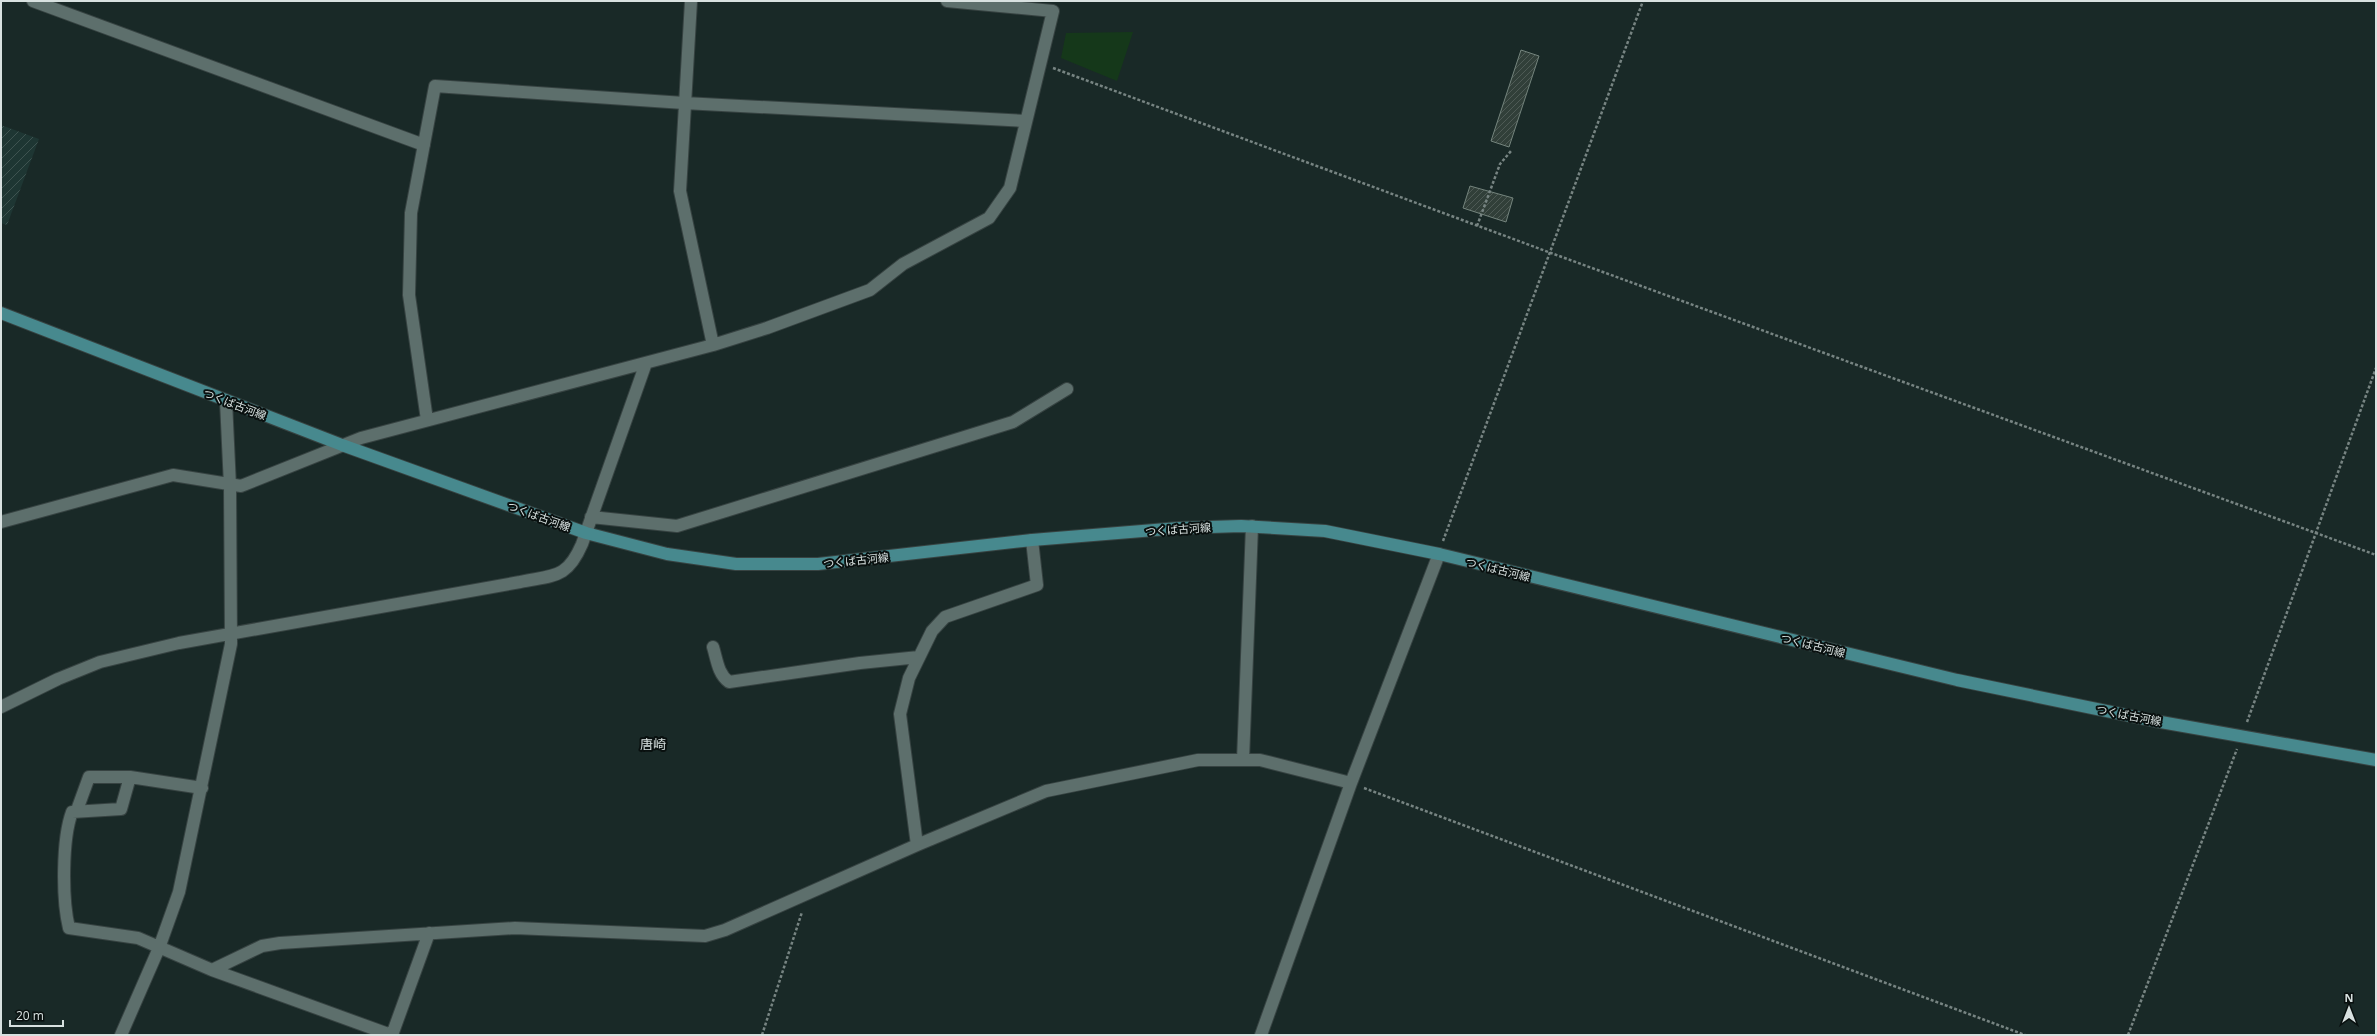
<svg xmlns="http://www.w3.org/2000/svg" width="2377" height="1036" font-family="'Open Sans','Noto Sans JP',sans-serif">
	<defs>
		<pattern id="industrial-furrows" width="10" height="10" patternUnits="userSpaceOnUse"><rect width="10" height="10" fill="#1e3633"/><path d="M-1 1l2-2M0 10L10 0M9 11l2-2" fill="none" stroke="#3e5350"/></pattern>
		<pattern id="building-hatch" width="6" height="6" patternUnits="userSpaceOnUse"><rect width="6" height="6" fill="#313f39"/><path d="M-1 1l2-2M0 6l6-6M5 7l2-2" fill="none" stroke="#4e5a55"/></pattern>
	</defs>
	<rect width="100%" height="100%" fill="#192927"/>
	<path fill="url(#industrial-furrows)" d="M 1,125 L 39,139 L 7,225 L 1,223 Z"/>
	<path fill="#15381a" d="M 1133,32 L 1117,81 L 1061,58 L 1066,33 Z"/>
	<path fill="url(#building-hatch)" stroke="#74847d" d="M 1521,50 L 1539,56 L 1509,147 L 1491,141 Z
		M 1470,186 L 1513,198 L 1506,222 L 1463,208 Z"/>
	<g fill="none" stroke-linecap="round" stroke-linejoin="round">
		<defs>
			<path id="minor" d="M 33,1 L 424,145
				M 691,1 L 680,191 L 713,345
				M 427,420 L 409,295 L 411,213 L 435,86 L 684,103 L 1026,121
				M 591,517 L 677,526 L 1013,422 L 1067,389
				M 1,522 L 173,475 L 241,486 L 361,438 L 713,345 L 767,328 L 870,290 L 903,264 L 989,218 L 1010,188 L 1053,11 L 947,1
				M 713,647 C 717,660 718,674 729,682 L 860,663 L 919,657
				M 1,707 L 58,679 L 100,662 L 179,643 L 520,582 C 554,575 567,579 582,544 L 646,363
				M 1243,760 L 1252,526
				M 202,788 L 130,777 L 121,809 L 72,812 C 62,839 62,900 69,928 L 138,938 L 212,970 L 391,1035
				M 77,810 L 89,777 L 130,777
				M 917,845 L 900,714 L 909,678 L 932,631 L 945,617 L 1037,585 L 1032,540
				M 212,970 L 262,946 L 280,943 L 515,928 L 705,936 L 725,930 L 917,845 L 1046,791 L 1198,760 L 1260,760 L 1351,783
				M 121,1035 L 159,948 L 179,892 L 231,644 L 230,486 L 226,401
				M 392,1035 L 429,933
				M 1261,1035 L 1351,783 L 1439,554"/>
			<path id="major" d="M 1,313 L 342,445 L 586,533 L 667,554 L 736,564 L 818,564 L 1032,540 L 1179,528 L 1241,526 L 1325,531 L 1439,554 L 1957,680 L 2155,721 L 2376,760"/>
		</defs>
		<use href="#minor" stroke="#374342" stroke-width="14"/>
		<use href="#major" stroke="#374342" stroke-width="14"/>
		<path stroke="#778482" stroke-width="2.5" stroke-dasharray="3 2" stroke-linecap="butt" d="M 1053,68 L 1551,253 L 2376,555
			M 1477,226 L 1500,164 L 1511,151
			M 1443,541 L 1643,1
			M 2247,722 L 2376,368
			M 1364,788 L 2025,1035
			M 762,1035 L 802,912
			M 2128,1035 L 2237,749"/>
		<use href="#minor" stroke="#5d6f6c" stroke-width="12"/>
		<use href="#major" stroke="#47898e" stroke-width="12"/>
	</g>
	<g text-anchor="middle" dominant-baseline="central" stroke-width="4" stroke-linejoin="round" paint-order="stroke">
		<g font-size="11" fill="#d8e1e0" stroke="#09100f">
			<text transform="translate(235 404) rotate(21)">つくば古河線</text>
			<text transform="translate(539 516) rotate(20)">つくば古河線</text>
			<text transform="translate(1178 529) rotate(-4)">つくば古河線</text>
			<text transform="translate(856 560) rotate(-6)">つくば古河線</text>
			<text transform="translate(1498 569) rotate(14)">つくば古河線</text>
			<text transform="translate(1813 645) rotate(14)">つくば古河線</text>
			<text transform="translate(2129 715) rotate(11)">つくば古河線</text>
		</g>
		<g font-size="13" fill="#d8e1e0" stroke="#09100f">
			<text x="653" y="744">唐崎</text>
		</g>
	</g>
	<rect width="2377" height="1036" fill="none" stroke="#d8e1e0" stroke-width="4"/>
	<g transform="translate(2349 1008)" stroke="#09100f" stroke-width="3" paint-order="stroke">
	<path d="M0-3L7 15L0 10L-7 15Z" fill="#d8e1e0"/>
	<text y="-6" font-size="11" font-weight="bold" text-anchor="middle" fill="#d8e1e0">N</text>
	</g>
	<path d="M10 1020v6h53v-6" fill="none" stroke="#d8e1e0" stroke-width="2"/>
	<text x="16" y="1020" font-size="12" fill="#d8e1e0" stroke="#09100f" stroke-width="3" paint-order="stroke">20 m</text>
</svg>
